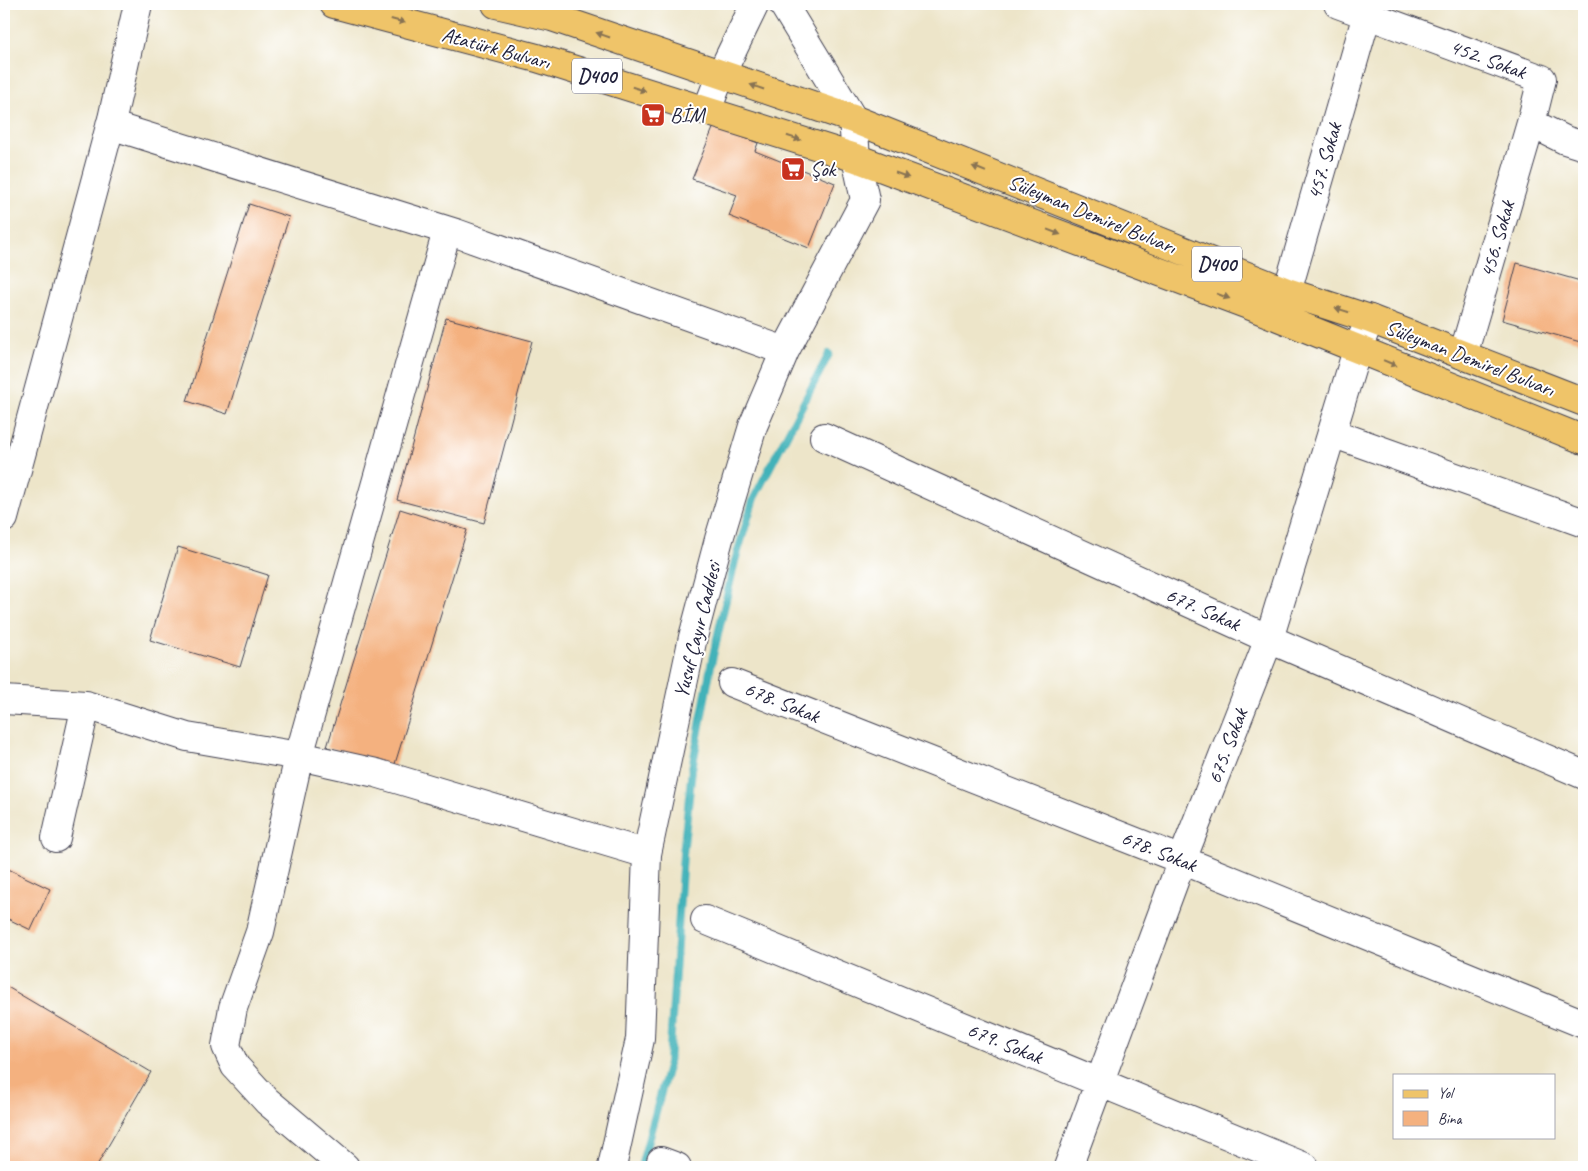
<svg xmlns="http://www.w3.org/2000/svg" width="1588" height="1171" font-family="Caveat,sans-serif">
	<rect width="100%" height="100%" fill="#fff"/>
	<filter id="ink" filterUnits="userSpaceOnUse"><feTurbulence type="fractalNoise" baseFrequency=".02" numOctaves="2"/><feDisplacementMap in="SourceGraphic" scale="10" xChannelSelector="R" yChannelSelector="G"/><feConvolveMatrix kernelMatrix="1 2 1 2 8 2 1 2 1" color-interpolation-filters="sRGB"/></filter>
	<filter id="wash" filterUnits="userSpaceOnUse"><feTurbulence type="fractalNoise" baseFrequency=".0096" numOctaves="4" result="noise"/><feDisplacementMap in="SourceGraphic" scale="20" xChannelSelector="R" yChannelSelector="G"/><feGaussianBlur stdDeviation="1.12" result="paint"/><feColorMatrix in="noise" values="0 0 0 0 0 0 0 0 0 0 0 0 0 0 0 0 0 1.4 0 .05"/><feComposite in="paint" operator="in"/></filter>
	<g filter="url(#wash)">
		<rect width="100%" height="100%" fill="#ede5c9"/>
		<g fill="none" stroke-linecap="round" stroke-linejoin="round">
			<path stroke="#42b2b9" stroke-width="8" d="M 641,1167 L 669,1063 L 683,854 L 692,769 L 712,660 L 735,561 L 754,498 L 829,354"/>
		</g>
		<g id="blocks">
			<path fill="#f4b17f" d="M 714,126 L 758,143 L 755,151 L 835,183 L 809,248 L 729,216 L 737,195 L 692,179 Z
				M 249,204 L 289,217 L 227,414 L 187,401 Z
				M 1517,263 L 1584,282 L 1584,343 L 1502,320 Z
				M 446,318 L 532,341 L 484,523 L 397,500 Z
				M 400,509 L 467,530 L 394,767 L 327,747 Z
				M 178,547 L 268,575 L 240,667 L 150,640 Z
				M 4,867 L 50,889 L 31,930 L 4,917 Z
				M 4,985 L 151,1072 L 96,1167 L 4,1167 Z"/>
		</g>
	</g>
	<g filter="url(#ink)">
		<use href="#blocks" fill-opacity="0" stroke="#403f50" stroke-width="1"/>
		<g fill="none" stroke-linecap="round" stroke-linejoin="round">
			<defs>
				<path id="minor" d="M 1338,4 L 1542,79 L 1531,123 L 1565,140 L 1584,146
					M 707,110 L 721,74 L 755,4
					M 110,125 L 456,233 L 785,351
					M 1277,314 L 1287,292 L 1370,4
					M 1463,355 L 1531,123
					M 1332,433 L 1584,523
					M 824,437 L 1269,639 L 1584,775
					M 4,518 L 112,119 L 138,4
					M 732,683 L 1182,860 L 1584,1024
					M 4,700 L 86,705 L 187,737 L 299,756 L 376,773 L 647,854
					M 56,838 L 86,705
					M 705,920 L 1305,1167
					M 661,1161 L 677,1167
					M 345,1167 L 267,1101 L 235,1066 L 226,1046 L 233,1008 L 260,932 L 299,756 L 447,231
					M 612,1167 L 640,1039 L 647,854 L 693,637 L 719,539 L 753,426 L 785,351 L 865,200 L 856,158 L 853,119 L 783,4
					M 1068,1167 L 1182,860 L 1269,639 L 1357,350 L 1370,319"/>
				<path id="major" d="M 334,4 L 537,58 L 856,158 L 1256,308 L 1584,440
					M 496,4 L 552,17 L 853,119 L 1287,292 L 1370,319 L 1584,402"/>
			</defs>
			<use href="#minor" stroke="#403f50" stroke-width="30"/>
			<use href="#major" stroke="#403f50" stroke-width="30"/>
			<use href="#minor" stroke="#fff" stroke-width="28"/>
			<use href="#major" stroke="#efc469" stroke-width="28"/>
		</g>
		<defs><path id="oneway-solid" d="M-6-.8H1V-3.2L6.5 0L1 3.2V.8H-6Z" transform="scale(1.25)"/></defs>
		<g fill="#887352">
			<use href="#oneway-solid" transform="translate(398 21) rotate(15)"/>
			<use href="#oneway-solid" transform="translate(603 35) rotate(-161)"/>
			<use href="#oneway-solid" transform="translate(757 87) rotate(-161)"/>
			<use href="#oneway-solid" transform="translate(639 89) rotate(17)"/>
			<use href="#oneway-solid" transform="translate(794 138) rotate(18)"/>
			<use href="#oneway-solid" transform="translate(979 169) rotate(-158)"/>
			<use href="#oneway-solid" transform="translate(902 175) rotate(21)"/>
			<use href="#oneway-solid" transform="translate(1054 232) rotate(21)"/>
			<use href="#oneway-solid" transform="translate(1223 296) rotate(21)"/>
			<use href="#oneway-solid" transform="translate(1342 310) rotate(-162)"/>
			<use href="#oneway-solid" transform="translate(1390 363) rotate(22)"/>
		</g>
	</g>
	<defs>
		<symbol id="supermarket-square" viewBox="-11 -11 22 22"><rect x="-9" y="-9" width="18" height="18" rx="4" fill="#c8321e" stroke="#fff"/><path d="M-6-5.5h2.5l.6 2H6L4.5 2H-2.5L-4.4-4H-6ZM-1.5 3.2a1.3 1.3 0 1 0 .1 0ZM3 3.2a1.3 1.3 0 1 0 .1 0Z" fill="#fff"/></symbol>
	</defs>
	<g fill-rule="evenodd">
		<use href="#supermarket-square" x="639" y="101" width="28" height="28"/>
		<use href="#supermarket-square" x="779" y="155" width="28" height="28"/>
	</g>
	<g text-anchor="middle" dominant-baseline="central" stroke-width="4" stroke-linejoin="round" paint-order="stroke">
		<g fill="#fff" stroke="#646476" stroke-width="1">
			<rect x="572" y="58.5" width="50" height="35" rx="4"/>
			<rect x="1192" y="246.5" width="50" height="35" rx="4"/>
		</g>
		<g font-size="20" font-weight="bold" fill="#22223b">
			<text x="597" y="76">D400</text>
			<text x="1217" y="264">D400</text>
		</g>
		<g font-size="21" fill="#22223b" stroke="#fff">
			<text transform="translate(496 48) rotate(15)">Atatürk Bulvarı</text>
			<text transform="translate(1488 59) rotate(20)">452. Sokak</text>
			<text transform="translate(1324 161) rotate(-74)">457. Sokak</text>
			<text transform="translate(1092 214) rotate(22)">Süleyman Demirel Bulvarı</text>
			<text transform="translate(1497 239) rotate(-74)">456. Sokak</text>
			<text transform="translate(1470 358) rotate(21)">Süleyman Demirel Bulvarı</text>
			<text transform="translate(1203 609) rotate(24)">677. Sokak</text>
			<text transform="translate(697 630) rotate(-76)">Yusuf Çayır Caddesi</text>
			<text transform="translate(782 702) rotate(22)">678. Sokak</text>
			<text transform="translate(1227 746) rotate(-69)">675. Sokak</text>
			<text transform="translate(1159 851) rotate(22)">678. Sokak</text>
			<text transform="translate(1005 1043) rotate(22)">679. Sokak</text>
		</g>
		<g font-size="21" fill="#22223b" stroke="#fff" text-anchor="start">
			<text x="670" y="115">BİM</text>
			<text x="810" y="169">Şok</text>
		</g>
	</g>
	<rect width="1588" height="1171" fill="none" stroke="#fff" stroke-width="20"/>
	<rect x="1393" y="1074" width="162" height="65" fill="#ffffff" stroke="#a7a7b1"/>
	<rect x="1403" y="1090" width="25" height="8" fill="#efc469" stroke="#a7a7b1"/>
	<text x="1438" y="1098" font-size="15" fill="#22223b">Yol</text>
	<rect x="1403" y="1111" width="25" height="15" fill="#f4b17f" stroke="#a7a7b1"/>
	<text x="1438" y="1124" font-size="15" fill="#22223b">Bina</text>
</svg>
